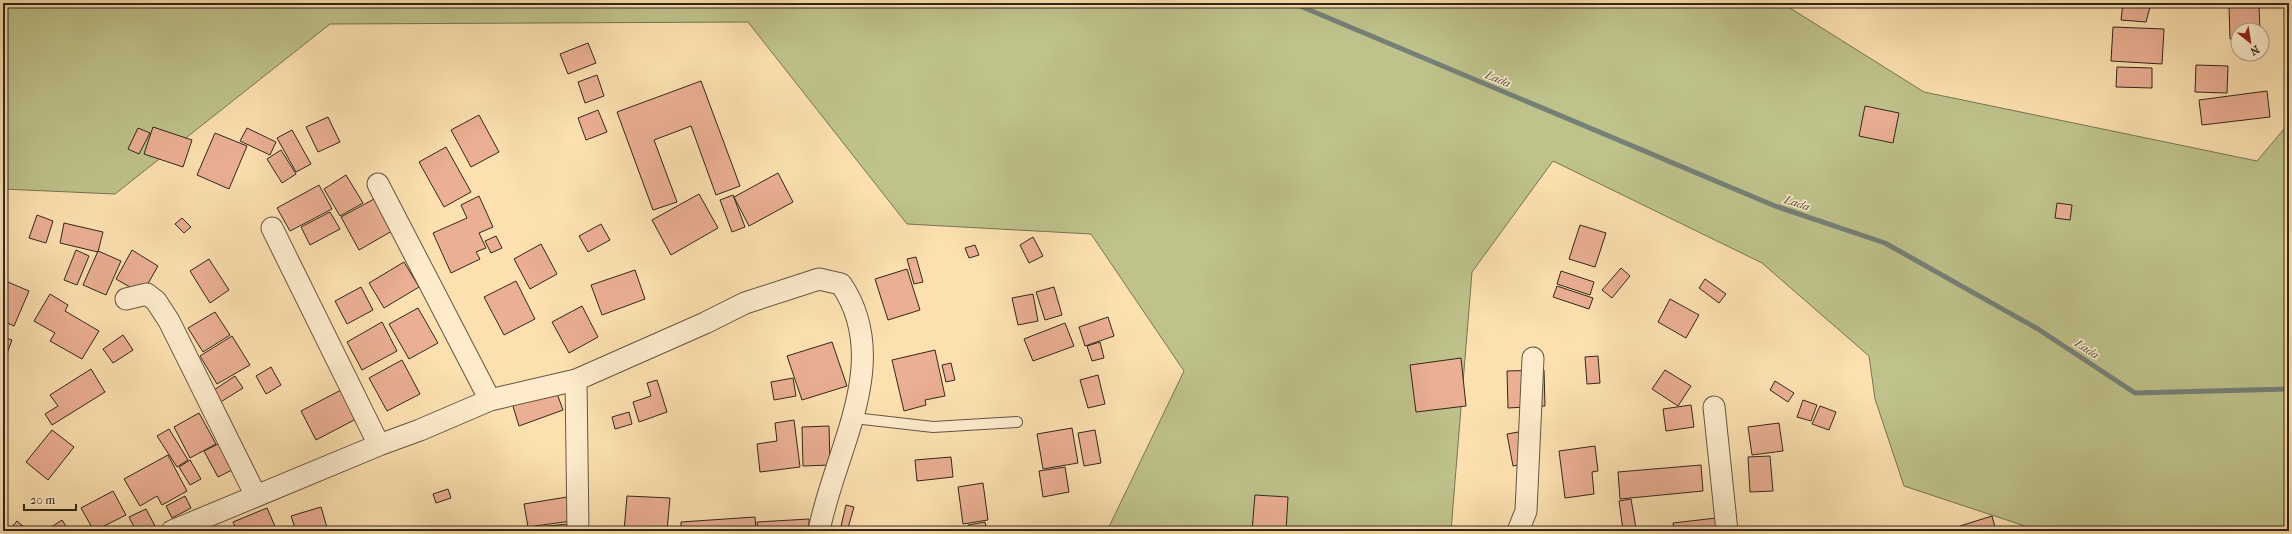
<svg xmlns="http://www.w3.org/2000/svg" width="2292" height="534" font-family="'IM FELL French Canon',serif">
	<rect width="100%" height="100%" fill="#fce0b0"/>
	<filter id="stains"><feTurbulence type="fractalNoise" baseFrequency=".005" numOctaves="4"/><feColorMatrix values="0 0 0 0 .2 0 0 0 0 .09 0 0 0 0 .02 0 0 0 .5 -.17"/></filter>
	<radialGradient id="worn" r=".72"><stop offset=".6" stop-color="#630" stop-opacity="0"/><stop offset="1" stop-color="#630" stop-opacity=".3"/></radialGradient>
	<path fill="#bfc28b" stroke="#787453" d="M 3,3 L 1782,3 L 1924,92 L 2257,161 L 2289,123 L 2289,531 L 2040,531 L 1904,486 L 1875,399 L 1869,356 L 1762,263 L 1553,161 L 1472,272 L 1451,531 L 1107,531 L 1184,371 L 1091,234 L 907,224 L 748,22 L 330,24 L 115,194 L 3,189 Z"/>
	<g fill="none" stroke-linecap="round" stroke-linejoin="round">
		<path stroke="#758077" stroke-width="5" d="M 1293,3 L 1775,206 L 1885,243 L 2038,329 L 2135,393 L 2289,389"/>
	</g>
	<path fill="#ebaf93" stroke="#32271b" d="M 2123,3 L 2151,3 L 2146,22 L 2121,20 Z
		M 2259,6 L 2260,30 L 2238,30 L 2238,39 L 2230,39 L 2229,7 Z
		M 2113,27 L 2164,29 L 2162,64 L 2111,61 Z
		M 588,43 L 596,63 L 568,74 L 560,54 Z
		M 2196,65 L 2228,66 L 2227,93 L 2195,92 Z
		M 2117,67 L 2152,68 L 2152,88 L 2116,87 Z
		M 597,75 L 604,96 L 585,103 L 578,82 Z
		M 701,81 L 740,186 L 716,195 L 691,126 L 654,140 L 677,202 L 653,210 L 617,112 Z
		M 2267,91 L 2270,117 L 2202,125 L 2199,100 Z
		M 1865,106 L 1899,113 L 1893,143 L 1859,136 Z
		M 598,110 L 607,132 L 586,140 L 578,118 Z
		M 479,115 L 499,152 L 471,167 L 451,130 Z
		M 328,117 L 340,142 L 318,152 L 306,127 Z
		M 153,127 L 192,140 L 183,167 L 144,154 Z
		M 138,128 L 150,133 L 139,154 L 128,149 Z
		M 247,128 L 276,142 L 270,155 L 240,141 Z
		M 292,130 L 311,164 L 296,172 L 277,138 Z
		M 215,133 L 247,146 L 229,189 L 197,175 Z
		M 446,147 L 471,192 L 444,207 L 419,162 Z
		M 281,150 L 296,174 L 282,183 L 267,159 Z
		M 778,173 L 793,202 L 749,226 L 734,197 Z
		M 346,175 L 363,203 L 340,216 L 324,189 Z
		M 319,185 L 332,209 L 290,231 L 277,208 Z
		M 699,194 L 718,228 L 671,255 L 652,220 Z
		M 733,195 L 745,227 L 732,232 L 720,200 Z
		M 479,196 L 493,227 L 479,233 L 486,248 L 476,252 L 480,259 L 451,273 L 433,233 L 467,218 L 461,205 Z
		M 374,199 L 392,231 L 359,250 L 341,217 Z
		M 2057,203 L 2072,205 L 2070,220 L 2055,218 Z
		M 330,212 L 340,229 L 310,245 L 301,227 Z
		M 37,215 L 53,221 L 46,243 L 29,238 Z
		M 182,218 L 191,227 L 184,233 L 175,224 Z
		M 64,223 L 103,232 L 98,252 L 60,243 Z
		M 601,224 L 610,240 L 588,252 L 579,236 Z
		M 1580,225 L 1606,233 L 1595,267 L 1569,259 Z
		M 496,236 L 502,248 L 491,253 L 485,241 Z
		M 1033,237 L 1043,256 L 1029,263 L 1020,245 Z
		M 541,244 L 557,274 L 530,289 L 514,259 Z
		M 975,245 L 979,255 L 969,258 L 965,248 Z
		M 76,250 L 89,256 L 77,285 L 64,280 Z
		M 132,250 L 158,266 L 142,294 L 116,279 Z
		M 98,251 L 121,261 L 106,295 L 83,285 Z
		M 916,257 L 923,282 L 914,284 L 907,259 Z
		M 209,259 L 229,290 L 210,303 L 190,271 Z
		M 404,262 L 419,287 L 384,308 L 369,283 Z
		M 1621,268 L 1630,276 L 1612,298 L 1602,290 Z
		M 907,269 L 920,310 L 888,320 L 875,279 Z
		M 635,270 L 645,299 L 602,315 L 591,285 Z
		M 1561,271 L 1594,282 L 1590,295 L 1557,284 Z
		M 1705,279 L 1726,294 L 1719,303 L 1699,288 Z
		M 3,280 L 29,291 L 14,326 L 3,321 Z
		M 516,281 L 535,319 L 504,335 L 484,297 Z
		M 1557,286 L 1593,298 L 1589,309 L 1553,297 Z
		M 361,287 L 373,310 L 347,324 L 335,301 Z
		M 1054,287 L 1062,315 L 1045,320 L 1036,292 Z
		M 50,294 L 68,305 L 65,311 L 99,331 L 82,359 L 50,341 L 55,333 L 34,321 Z
		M 1033,294 L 1038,321 L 1018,325 L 1012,298 Z
		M 1670,299 L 1699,315 L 1686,338 L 1658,322 Z
		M 582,306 L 598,337 L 569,353 L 552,322 Z
		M 418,308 L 438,343 L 409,359 L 389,324 Z
		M 215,312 L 230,335 L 203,352 L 188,328 Z
		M 1108,317 L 1114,336 L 1085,346 L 1079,327 Z
		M 382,322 L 397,351 L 362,370 L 347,342 Z
		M 1065,323 L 1074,346 L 1033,361 L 1024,339 Z
		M 123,335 L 133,350 L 113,363 L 103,349 Z
		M 232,336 L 250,365 L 217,384 L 200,356 Z
		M 3,337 L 12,340 L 3,364 Z
		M 832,342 L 847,386 L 802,400 L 787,356 Z
		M 1100,342 L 1104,358 L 1092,361 L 1087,346 Z
		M 935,350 L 945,396 L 925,400 L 926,405 L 904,411 L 892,360 Z
		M 1598,356 L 1600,383 L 1587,384 L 1585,357 Z
		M 1461,358 L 1466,406 L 1416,412 L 1410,365 Z
		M 402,360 L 420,394 L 387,411 L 369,378 Z
		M 951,363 L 955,380 L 946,382 L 942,365 Z
		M 271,367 L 281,385 L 266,394 L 256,376 Z
		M 91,369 L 105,392 L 52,425 L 45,414 L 58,406 L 50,395 Z
		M 1544,370 L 1545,406 L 1508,408 L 1507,371 Z
		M 1665,370 L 1691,386 L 1678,406 L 1652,389 Z
		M 1098,375 L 1105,404 L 1088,408 L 1080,380 Z
		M 235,376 L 243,388 L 219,403 L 211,392 Z
		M 793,378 L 796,396 L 774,400 L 771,382 Z
		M 657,380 L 667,412 L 639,422 L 633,402 L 651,396 L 647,383 Z
		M 1775,381 L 1794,393 L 1788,402 L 1770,390 Z
		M 555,388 L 563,410 L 519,426 L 512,403 Z
		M 341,390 L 356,419 L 316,440 L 301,411 Z
		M 1803,400 L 1817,405 L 1811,421 L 1797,417 Z
		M 1691,405 L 1694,427 L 1666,431 L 1663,409 Z
		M 1820,406 L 1836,412 L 1829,430 L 1812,424 Z
		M 629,412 L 632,424 L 615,429 L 612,417 Z
		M 199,413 L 216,444 L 190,458 L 174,427 Z
		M 794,420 L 800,467 L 760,472 L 757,444 L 777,441 L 775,423 Z
		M 1779,423 L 1783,451 L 1752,455 L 1748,427 Z
		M 829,426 L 830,465 L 803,466 L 802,427 Z
		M 1072,428 L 1078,463 L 1043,469 L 1037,434 Z
		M 169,429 L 188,460 L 177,467 L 157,436 Z
		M 52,430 L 74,447 L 48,480 L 26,462 Z
		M 1095,430 L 1101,463 L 1084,466 L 1078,433 Z
		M 1530,430 L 1536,462 L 1513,466 L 1507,434 Z
		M 222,442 L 236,468 L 218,477 L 204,451 Z
		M 1595,446 L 1598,471 L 1592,472 L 1594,494 L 1565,498 L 1559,451 Z
		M 168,455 L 187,491 L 162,505 L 157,496 L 140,506 L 124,479 Z
		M 1770,456 L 1773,491 L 1750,492 L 1748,457 Z
		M 951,457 L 953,477 L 917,481 L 915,460 Z
		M 190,460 L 201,479 L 190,485 L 179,467 Z
		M 1701,465 L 1703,491 L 1620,499 L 1618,472 Z
		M 1065,467 L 1069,492 L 1043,497 L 1039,471 Z
		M 983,483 L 988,520 L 963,524 L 958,487 Z
		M 448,489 L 451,498 L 436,503 L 433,494 Z
		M 113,491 L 126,515 L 94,531 L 81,508 Z
		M 1255,495 L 1288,497 L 1286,531 L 1252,531 Z
		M 185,496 L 191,508 L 172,518 L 166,506 Z
		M 627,496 L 670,498 L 667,531 L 624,531 Z
		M 567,497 L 571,521 L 528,527 L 524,504 Z
		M 1631,499 L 1636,528 L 1623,530 L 1619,501 Z
		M 846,505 L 854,507 L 848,528 L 841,526 Z
		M 321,507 L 328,531 L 296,531 L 291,516 Z
		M 267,508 L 277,531 L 237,531 L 233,522 Z
		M 146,509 L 155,526 L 146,531 L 136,531 L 129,517 Z
		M 1992,516 L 1996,531 L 1962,531 L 1960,526 Z
		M 755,517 L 756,531 L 681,531 L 681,522 Z
		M 1716,518 L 1717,531 L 1674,531 L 1673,523 Z
		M 809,519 L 809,531 L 758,531 L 757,522 Z
		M 62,520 L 69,531 L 45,531 Z
		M 17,521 L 24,527 L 21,531 L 8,531 Z
		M 985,522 L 987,531 L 969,531 L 968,525 Z
		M 567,524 L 568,531 L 528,531 L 528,528 Z"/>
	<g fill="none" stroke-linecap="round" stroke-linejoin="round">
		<defs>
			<path id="service" d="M 854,418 L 933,427 L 1017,422"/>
			<path id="minor" d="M 378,184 L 490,400
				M 272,228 L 379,445
				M 126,299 L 147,294 L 156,301 L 169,321 L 256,496
				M 576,380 L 578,531
				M 1714,407 L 1727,531
				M 172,531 L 379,445 L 420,430 L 490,400 L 576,380 L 705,323 L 745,303 L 819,279 L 841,284 C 894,362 834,451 819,531
				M 1518,531 L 1526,511 L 1533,358"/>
		</defs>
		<use href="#service" stroke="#645540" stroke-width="12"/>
		<use href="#minor" stroke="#645540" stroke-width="23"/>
		<use href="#service" stroke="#fdebcc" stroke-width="10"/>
		<use href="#minor" stroke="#fdebcc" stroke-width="21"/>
	</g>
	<g text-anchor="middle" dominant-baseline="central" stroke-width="3" stroke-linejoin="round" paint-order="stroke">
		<g font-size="12" font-style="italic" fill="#545349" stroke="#fdebcc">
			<text transform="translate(1498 79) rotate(23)">Lada</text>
			<text transform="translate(1797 203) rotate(18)">Lada</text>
			<text transform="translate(2087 349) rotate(33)">Lada</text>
		</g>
	</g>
	<rect width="2292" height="534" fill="none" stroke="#fce0b0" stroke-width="16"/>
	<rect x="4" y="4" width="2284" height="526" fill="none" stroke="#32271b" stroke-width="2"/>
	<rect x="8" y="8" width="2276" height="518" fill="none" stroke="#32271b"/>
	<g transform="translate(2250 42) rotate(150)"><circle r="19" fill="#fdebcc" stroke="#ac9d85"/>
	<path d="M0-3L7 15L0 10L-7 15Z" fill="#8f2418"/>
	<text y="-6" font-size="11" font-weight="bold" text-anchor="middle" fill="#32271b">N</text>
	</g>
	<path d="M24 504v6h52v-6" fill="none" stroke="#32271b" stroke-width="2"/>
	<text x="30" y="504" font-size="12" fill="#32271b" stroke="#fdebcc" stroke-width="3" paint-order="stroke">20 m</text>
	<rect width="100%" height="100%" filter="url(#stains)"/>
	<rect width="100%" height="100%" fill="url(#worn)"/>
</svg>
